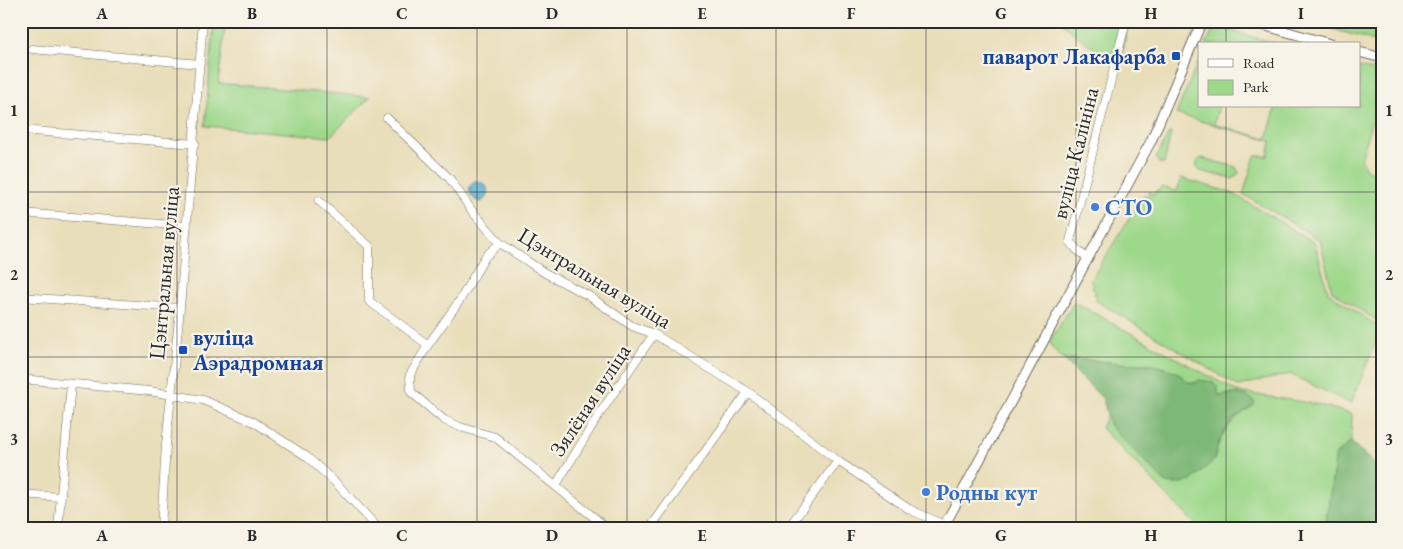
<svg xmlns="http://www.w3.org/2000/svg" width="1403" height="549" font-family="'EB Garamond',serif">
	<rect width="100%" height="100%" fill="#f7f3e8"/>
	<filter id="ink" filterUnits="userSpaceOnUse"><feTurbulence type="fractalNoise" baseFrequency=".02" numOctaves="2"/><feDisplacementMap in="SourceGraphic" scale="10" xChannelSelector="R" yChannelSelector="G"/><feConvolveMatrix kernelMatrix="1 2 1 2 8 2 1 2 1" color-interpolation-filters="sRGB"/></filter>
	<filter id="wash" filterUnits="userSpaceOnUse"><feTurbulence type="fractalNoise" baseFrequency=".0096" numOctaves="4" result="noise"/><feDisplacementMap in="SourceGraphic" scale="20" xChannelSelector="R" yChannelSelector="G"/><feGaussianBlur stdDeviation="1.12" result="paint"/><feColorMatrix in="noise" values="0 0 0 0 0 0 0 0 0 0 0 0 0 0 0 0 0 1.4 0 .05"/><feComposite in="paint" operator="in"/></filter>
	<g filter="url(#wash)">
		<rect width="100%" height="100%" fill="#e9deba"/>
		<path fill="#9ed88b" stroke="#64825b" d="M 214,21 L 226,21 L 218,83 L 370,97 L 330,137 L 205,126 Z
			M 1061,21 L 1129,21 L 1119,67 L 1071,31 Z
			M 1304,21 L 1382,21 L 1382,43 Z
			M 1221,28 L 1277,44 L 1206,44 L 1212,32 Z
			M 1199,60 L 1199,106 L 1219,106 L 1214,124 L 1267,139 L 1276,106 L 1359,106 L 1359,67 L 1382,73 L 1382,118 L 1376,118 L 1371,123 L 1361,160 L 1367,170 L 1382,175 L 1382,324 L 1332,291 L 1320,240 L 1243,194 L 1255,156 L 1268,156 L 1271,141 L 1176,114 Z
			M 1169,133 L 1171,133 L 1164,164 L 1159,163 L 1156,158 Z
			M 1202,158 L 1236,167 L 1239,173 L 1233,179 L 1200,171 L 1197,167 C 1196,163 1198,159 1202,158 Z
			M 1181,178 L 1232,193 L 1315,243 L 1328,292 L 1381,329 L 1351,404 L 1290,374 L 1238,386 L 1095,300 L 1097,297 L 1094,294 L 1096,291 L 1092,288 L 1094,284 L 1090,281 L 1144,195 L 1148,196 L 1149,192 L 1155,194 L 1156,190 L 1159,191 L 1161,187 L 1177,191 Z
			M 1074,302 L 1238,392 L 1316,404 L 1352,414 L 1351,442 L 1336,454 L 1325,528 L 1199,528 L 1101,428 L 1107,415 L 1110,426 L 1214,460 C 1222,429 1228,423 1254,405 L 1219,397 L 1217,386 L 1188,382 L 1177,372 L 1152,364 L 1131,364 L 1062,358 L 1052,348 L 1050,341 Z"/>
		<path fill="#7eb877" stroke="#547251" d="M 1062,358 L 1130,364 L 1152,364 L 1177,372 L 1188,382 L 1195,383 L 1199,380 L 1213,382 L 1217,386 L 1219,396 C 1230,393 1245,392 1254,401 L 1254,405 L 1232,420 L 1219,441 L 1214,460 L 1191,481 L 1176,484 L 1166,483 L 1110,426 L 1103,399 Z
			M 1351,442 L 1382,471 L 1382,528 L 1325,528 L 1336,454 Z"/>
		<path fill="#55abd1" stroke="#406b7e" d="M 474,181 C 488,181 492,192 482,202 C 473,201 471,197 469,188 Z"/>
	</g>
	<g filter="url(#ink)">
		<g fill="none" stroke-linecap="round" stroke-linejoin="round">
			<defs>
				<path id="minor" d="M 32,49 L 200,64
					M 387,118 L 450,179 L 472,211 L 500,243
					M 21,130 L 195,144
					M 319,201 L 369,246 L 369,301 L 428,345
					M 21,213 L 187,226
					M 1087,258 L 1077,250 L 1070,241 L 1126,21
					M 21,297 L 180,308
					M 21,379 L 149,391 L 203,400 L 254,422 L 306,456 L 337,484 L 378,528
					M 556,485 L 598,416 L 654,334
					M 21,494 L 60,497
					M 58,528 L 71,384
					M 161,528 L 166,445 L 180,308 L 203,21
					M 607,528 L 495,437 L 460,427 L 444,420 L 411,392 L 410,375 L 428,345 L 460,300 L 485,257 L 500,243 L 545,273 L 589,296 L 632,326 L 654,334 L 748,392 L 838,461 L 909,509 L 944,525
					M 650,528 L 748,392
					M 788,528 L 838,461"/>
				<path id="major" d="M 1249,21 L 1330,44
					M 1359,52 L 1382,58
					M 943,528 L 1151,141 L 1202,21"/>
			</defs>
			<use href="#minor" stroke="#6e6a5d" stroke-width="9"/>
			<use href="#major" stroke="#6e6a5d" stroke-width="11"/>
			<use href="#minor" stroke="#fff" stroke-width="8"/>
			<use href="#major" stroke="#fff" stroke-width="9"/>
		</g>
	</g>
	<path fill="none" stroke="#2b2b2b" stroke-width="1" stroke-opacity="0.55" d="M 177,21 L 177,528M 327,21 L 327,528M 477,21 L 477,528M 627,21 L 627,528M 776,21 L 776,528M 926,21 L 926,528M 1076,21 L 1076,528M 1226,21 L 1226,44M 1226,106 L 1226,528M 21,192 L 1382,192M 21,357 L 1382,357"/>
	<g fill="#1a4fb4" stroke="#f7f3e8" stroke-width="2">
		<rect x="1171" y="51" width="10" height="10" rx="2.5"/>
		<rect x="178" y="345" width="10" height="10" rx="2.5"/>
	</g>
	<g fill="#3f7fe0" stroke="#f7f3e8" stroke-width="2">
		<circle cx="1095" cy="207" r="5"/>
		<circle cx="926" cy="492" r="5"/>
	</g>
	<g text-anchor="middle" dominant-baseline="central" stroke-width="4.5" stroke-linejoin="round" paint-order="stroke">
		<g font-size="22" font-weight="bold" fill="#164399" stroke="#f7f3e8" text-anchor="end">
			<text x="1166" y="56">паварот Лакафарба</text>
			<text x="193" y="337" text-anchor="start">вуліца<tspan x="193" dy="25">Аэрадромная</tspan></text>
		</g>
		<g font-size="22" fill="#2b2b2b" stroke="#f7f3e8">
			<text transform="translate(1075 153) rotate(-76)">вуліца Калініна</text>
			<text transform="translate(164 273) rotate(-85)">Цэнтральная вуліца</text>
			<text transform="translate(595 278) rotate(31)">Цэнтральная вуліца</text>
			<text transform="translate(590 400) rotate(-57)">Зялёная вуліца</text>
		</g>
		<g font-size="22" font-weight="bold" fill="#366cbe" stroke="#f7f3e8" text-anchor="start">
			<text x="1105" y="207">СТО</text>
			<text x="936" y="492">Родны кут</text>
		</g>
	</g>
	<rect width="1403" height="549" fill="none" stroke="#f7f3e8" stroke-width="55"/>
	<rect x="1198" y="42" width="162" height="65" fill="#f7f3e8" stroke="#a5a39c"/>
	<rect x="1208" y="59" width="25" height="8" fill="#ffffff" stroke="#a5a39c"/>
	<text x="1243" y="68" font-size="15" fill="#2b2b2b">Road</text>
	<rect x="1208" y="80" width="25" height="15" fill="#9ed88b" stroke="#a5a39c"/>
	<text x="1243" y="92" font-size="15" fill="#2b2b2b">Park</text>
	<rect x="28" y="28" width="1348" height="494" fill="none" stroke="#2b2b2b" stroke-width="2"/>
	<g font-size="16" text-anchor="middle" font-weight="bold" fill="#2b2b2b">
		<text x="102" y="19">A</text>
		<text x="252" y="19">B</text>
		<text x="402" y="19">C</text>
		<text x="552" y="19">D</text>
		<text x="702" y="19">E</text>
		<text x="851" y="19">F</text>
		<text x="1001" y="19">G</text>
		<text x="1151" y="19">H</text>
		<text x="1301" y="19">I</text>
		<text x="14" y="116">1</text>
		<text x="1389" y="116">1</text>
		<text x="14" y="280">2</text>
		<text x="1389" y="280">2</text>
		<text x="14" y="445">3</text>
		<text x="1389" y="445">3</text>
		<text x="102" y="541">A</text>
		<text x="252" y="541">B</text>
		<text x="402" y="541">C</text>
		<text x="552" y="541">D</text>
		<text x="702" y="541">E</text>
		<text x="851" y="541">F</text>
		<text x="1001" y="541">G</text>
		<text x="1151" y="541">H</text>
		<text x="1301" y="541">I</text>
	</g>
</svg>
